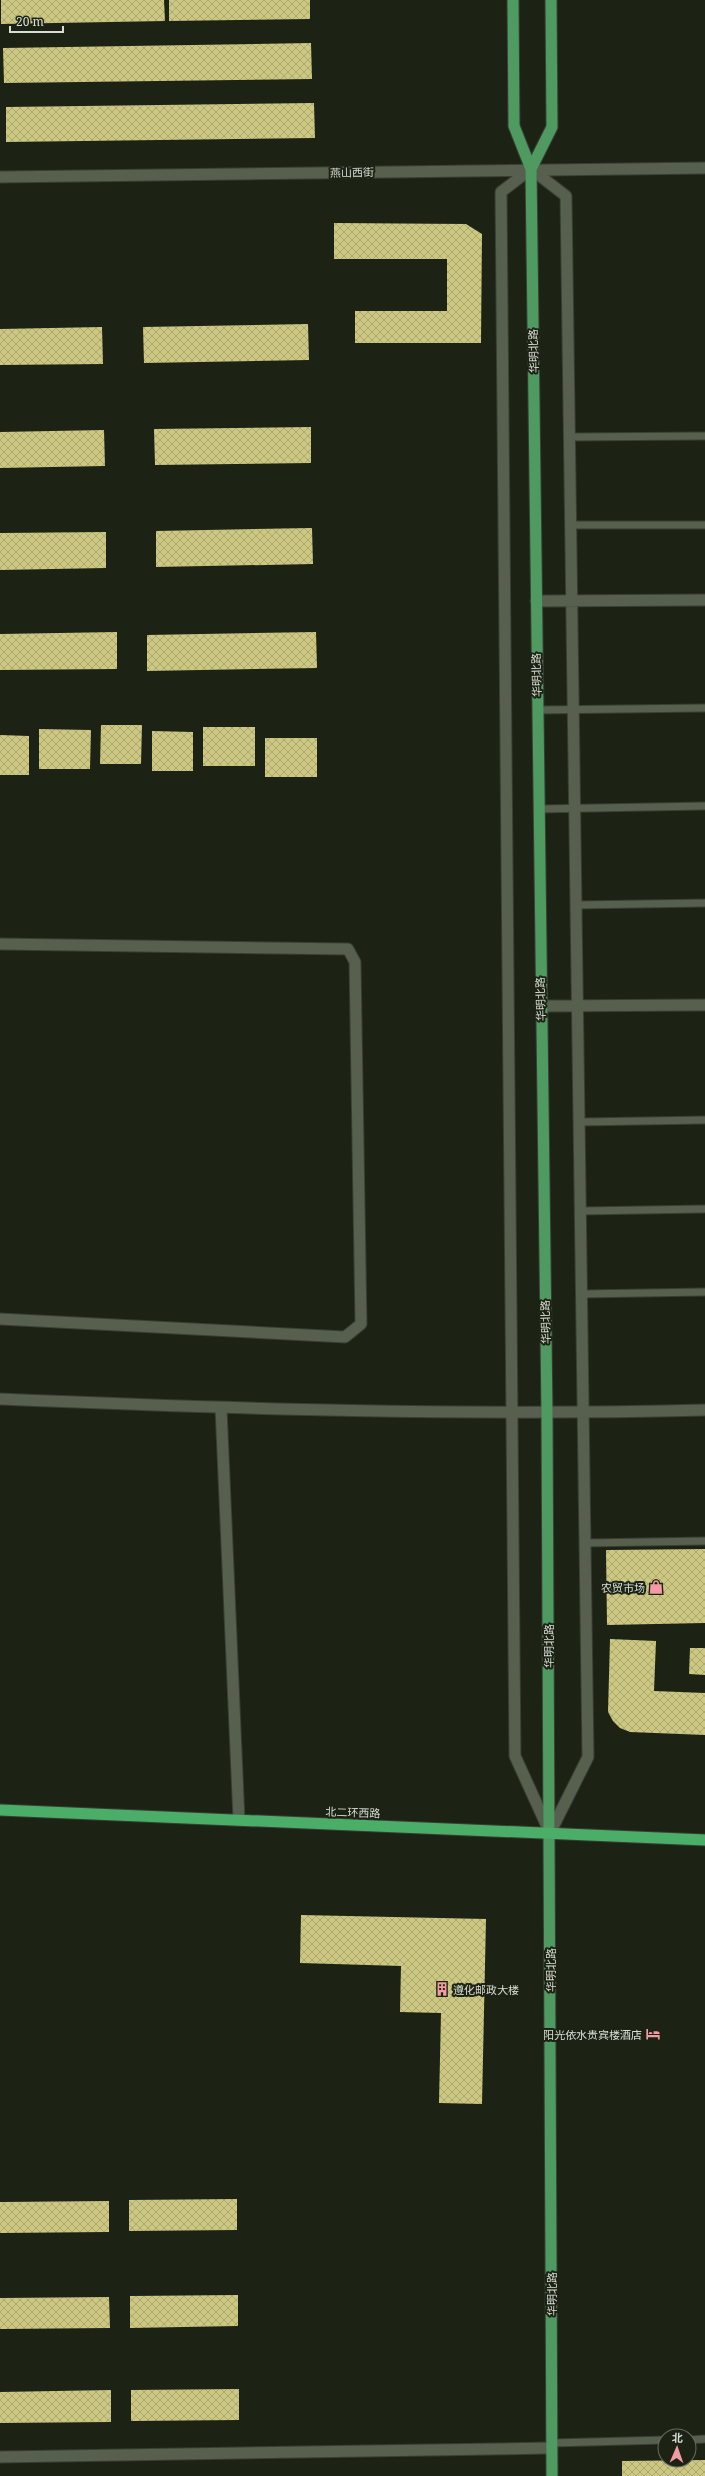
<svg xmlns="http://www.w3.org/2000/svg" width="705" height="2476" font-family="'Noto Serif','Noto Sans SC',serif">
	<defs>
		<pattern id="building-cross-hatch" width="8" height="8" patternUnits="userSpaceOnUse"><rect width="8" height="8" fill="#cdc881"/><path d="M0 0l8 8M0 8l8-8" fill="none" stroke="#aaa771"/></pattern>
	</defs>
	<rect width="100%" height="100%" fill="#1c2314"/>
	<path fill="url(#building-cross-hatch)" d="M 1,0 L 164,0 L 165,21 L 1,24 Z
		M 169,0 L 310,0 L 310,19 L 169,21 Z
		M 311,43 L 312,79 L 4,83 L 3,48 Z
		M 314,103 L 315,138 L 6,142 L 6,107 Z
		M 334,223 L 466,224 L 482,234 L 481,343 L 355,343 L 355,311 L 447,311 L 447,259 L 334,259 Z
		M 308,324 L 309,360 L 144,363 L 143,327 Z
		M 102,327 L 103,364 L 0,365 L 0,329 Z
		M 311,427 L 311,463 L 155,465 L 154,429 Z
		M 104,430 L 105,466 L 0,468 L 0,432 Z
		M 312,528 L 313,564 L 156,567 L 156,531 Z
		M 106,532 L 106,568 L 0,570 L 0,533 Z
		M 117,632 L 117,669 L 0,670 L 0,634 Z
		M 316,632 L 317,668 L 147,671 L 147,635 Z
		M 101,725 L 142,725 L 141,764 L 100,764 Z
		M 203,727 L 255,727 L 255,766 L 203,766 Z
		M 39,729 L 91,730 L 90,769 L 39,769 Z
		M 152,731 L 193,732 L 193,771 L 152,771 Z
		M 0,735 L 29,736 L 29,775 L 0,775 Z
		M 265,738 L 317,738 L 317,777 L 265,777 Z
		M 705,1549 L 705,1623 L 607,1625 L 606,1550 Z
		M 610,1639 L 656,1641 L 654,1691 L 705,1693 L 705,1735 L 630,1732 L 620,1728 L 613,1721 L 608,1712 Z
		M 690,1648 L 705,1648 L 705,1675 L 689,1674 Z
		M 301,1915 L 486,1919 L 482,2104 L 439,2103 L 441,2013 L 400,2012 L 401,1966 L 300,1963 Z
		M 237,2199 L 237,2230 L 129,2231 L 129,2200 Z
		M 109,2201 L 109,2232 L 0,2233 L 0,2202 Z
		M 238,2295 L 238,2326 L 130,2328 L 130,2296 Z
		M 109,2297 L 110,2328 L 0,2329 L 0,2298 Z
		M 239,2389 L 239,2420 L 131,2421 L 131,2390 Z
		M 111,2390 L 111,2422 L 0,2423 L 0,2392 Z
		M 705,2460 L 705,2476 L 622,2476 L 622,2461 Z"/>
	<g fill="none" stroke-linecap="round" stroke-linejoin="round">
		<defs>
			<path id="service" d="M 570,437 L 705,436
				M 571,525 L 705,525
				M 537,710 L 705,708
				M 538,809 L 705,806
				M 576,905 L 705,903
				M 579,1122 L 705,1120
				M 580,1211 L 705,1209
				M 581,1294 L 705,1292
				M 585,1543 L 705,1541
				M 689,2440 L 705,2439
				M 551,2443 L 665,2440"/>
			<path id="minor" d="M 531,169 L 566,196 L 588,1757 L 550,1833 L 515,1756 L 501,192 Z
				M 536,601 L 705,600
				M 0,944 L 348,949 L 355,962 L 361,1324 L 345,1337 L 0,1319
				M 540,1006 L 705,1005
				M 0,1399 C 235,1409 470,1416 705,1410
				M 221,1408 L 239,1820
				M 0,2457 L 551,2448"/>
			<path id="tertiary" d="M 0,177 L 705,168"/>
			<path id="primary" d="M 513,0 L 514,126 L 531,169 L 547,1414 L 552,2476
				M 531,169 L 552,127 L 551,0"/>
			<path id="trunk" d="M 0,1810 L 705,1840"/>
		</defs>
		<use href="#service" stroke="#393e34" stroke-width="9"/>
		<use href="#minor" stroke="#393e34" stroke-width="13"/>
		<use href="#tertiary" stroke="#393e34" stroke-width="13"/>
		<use href="#primary" stroke="#393e34" stroke-width="13"/>
		<use href="#trunk" stroke="#393e34" stroke-width="13"/>
		<use href="#service" stroke="#575f4e" stroke-width="7"/>
		<use href="#minor" stroke="#575f4e" stroke-width="11"/>
		<use href="#tertiary" stroke="#575f4e" stroke-width="11"/>
		<use href="#primary" stroke="#4e9a61" stroke-width="11"/>
		<use href="#trunk" stroke="#4bae68" stroke-width="11"/>
	</g>
	<defs>
		<symbol id="shop-bare" viewBox="-9 -9 18 18"><path d="M-5-2.5h2.3a2.7 3.5 0 0 1 5.4 0H5L5.5 6h-11ZM-1.5-2.5h3a1.5 2.3 0 0 0-3 0Z" fill="#f49aa4" stroke="#1c2314" stroke-width="2.5" paint-order="stroke"/></symbol>
		<symbol id="building-bare" viewBox="-9 -9 18 18"><path d="M-4-6H4V6H1V3H-1V6H-4ZM-2.5-4.3h1.7v1.8h-1.7ZM.8-4.3h1.7v1.8H.8ZM-2.5-1h1.7V.8h-1.7ZM.8-1h1.7V.8H.8Z" fill="#f49aa4" stroke="#1c2314" stroke-width="2.5" paint-order="stroke"/></symbol>
		<symbol id="hotel-bare" viewBox="-9 -9 18 18"><path d="M-6-4.5h1.5V1H6V5H4.5V3h-9V5H-6ZM-4 0a1.8 1.8 0 1 1 3.6 0ZM.5 0V-2.5h3Q6-2.5 6 0Z" fill="#f49aa4" stroke="#1c2314" stroke-width="2.5" paint-order="stroke"/></symbol>
	</defs>
	<g fill-rule="evenodd">
		<use href="#shop-bare" x="646" y="1577" width="20" height="20"/>
		<use href="#building-bare" x="432" y="1979" width="20" height="20"/>
		<use href="#hotel-bare" x="643" y="2024" width="20" height="20"/>
	</g>
	<g text-anchor="middle" dominant-baseline="central" stroke-width="4" stroke-linejoin="round" paint-order="stroke">
		<g font-size="11" fill="#d9ded4" stroke="#1c2314">
			<text transform="translate(352 172) rotate(-1)">燕山西街</text>
			<text transform="translate(533 351) rotate(-91)">华明北路</text>
			<text transform="translate(536 675) rotate(-91)">华明北路</text>
			<text transform="translate(540 999) rotate(-91)">华明北路</text>
			<text transform="translate(545 1322) rotate(-91)">华明北路</text>
			<text transform="translate(548 1646) rotate(-90)">华明北路</text>
			<text transform="translate(353 1812) rotate(2)">北二环西路</text>
			<text transform="translate(550 1970) rotate(-90)">华明北路</text>
			<text transform="translate(551 2294) rotate(-90)">华明北路</text>
		</g>
		<g font-size="11" fill="#d9ded4" stroke="#1c2314" text-anchor="end">
			<text x="645" y="1587">农贸市场</text>
			<text x="453" y="1989" text-anchor="start">遵化邮政大楼</text>
			<text x="642" y="2034">阳光依水贵宾楼酒店</text>
		</g>
	</g>
	<g transform="translate(677 2448) rotate(2)"><circle r="19" fill="#1c2314" stroke="#686e61"/>
	<path d="M0-3L7 15L0 10L-7 15Z" fill="#f49aa4"/>
	<text y="-6" font-size="11" font-weight="bold" text-anchor="middle" fill="#d9ded4">北</text>
	</g>
	<path d="M10 26v6h53v-6" fill="none" stroke="#d9ded4" stroke-width="2"/>
	<text x="16" y="26" font-size="12" fill="#d9ded4" stroke="#1c2314" stroke-width="3" paint-order="stroke">20 m</text>
</svg>
